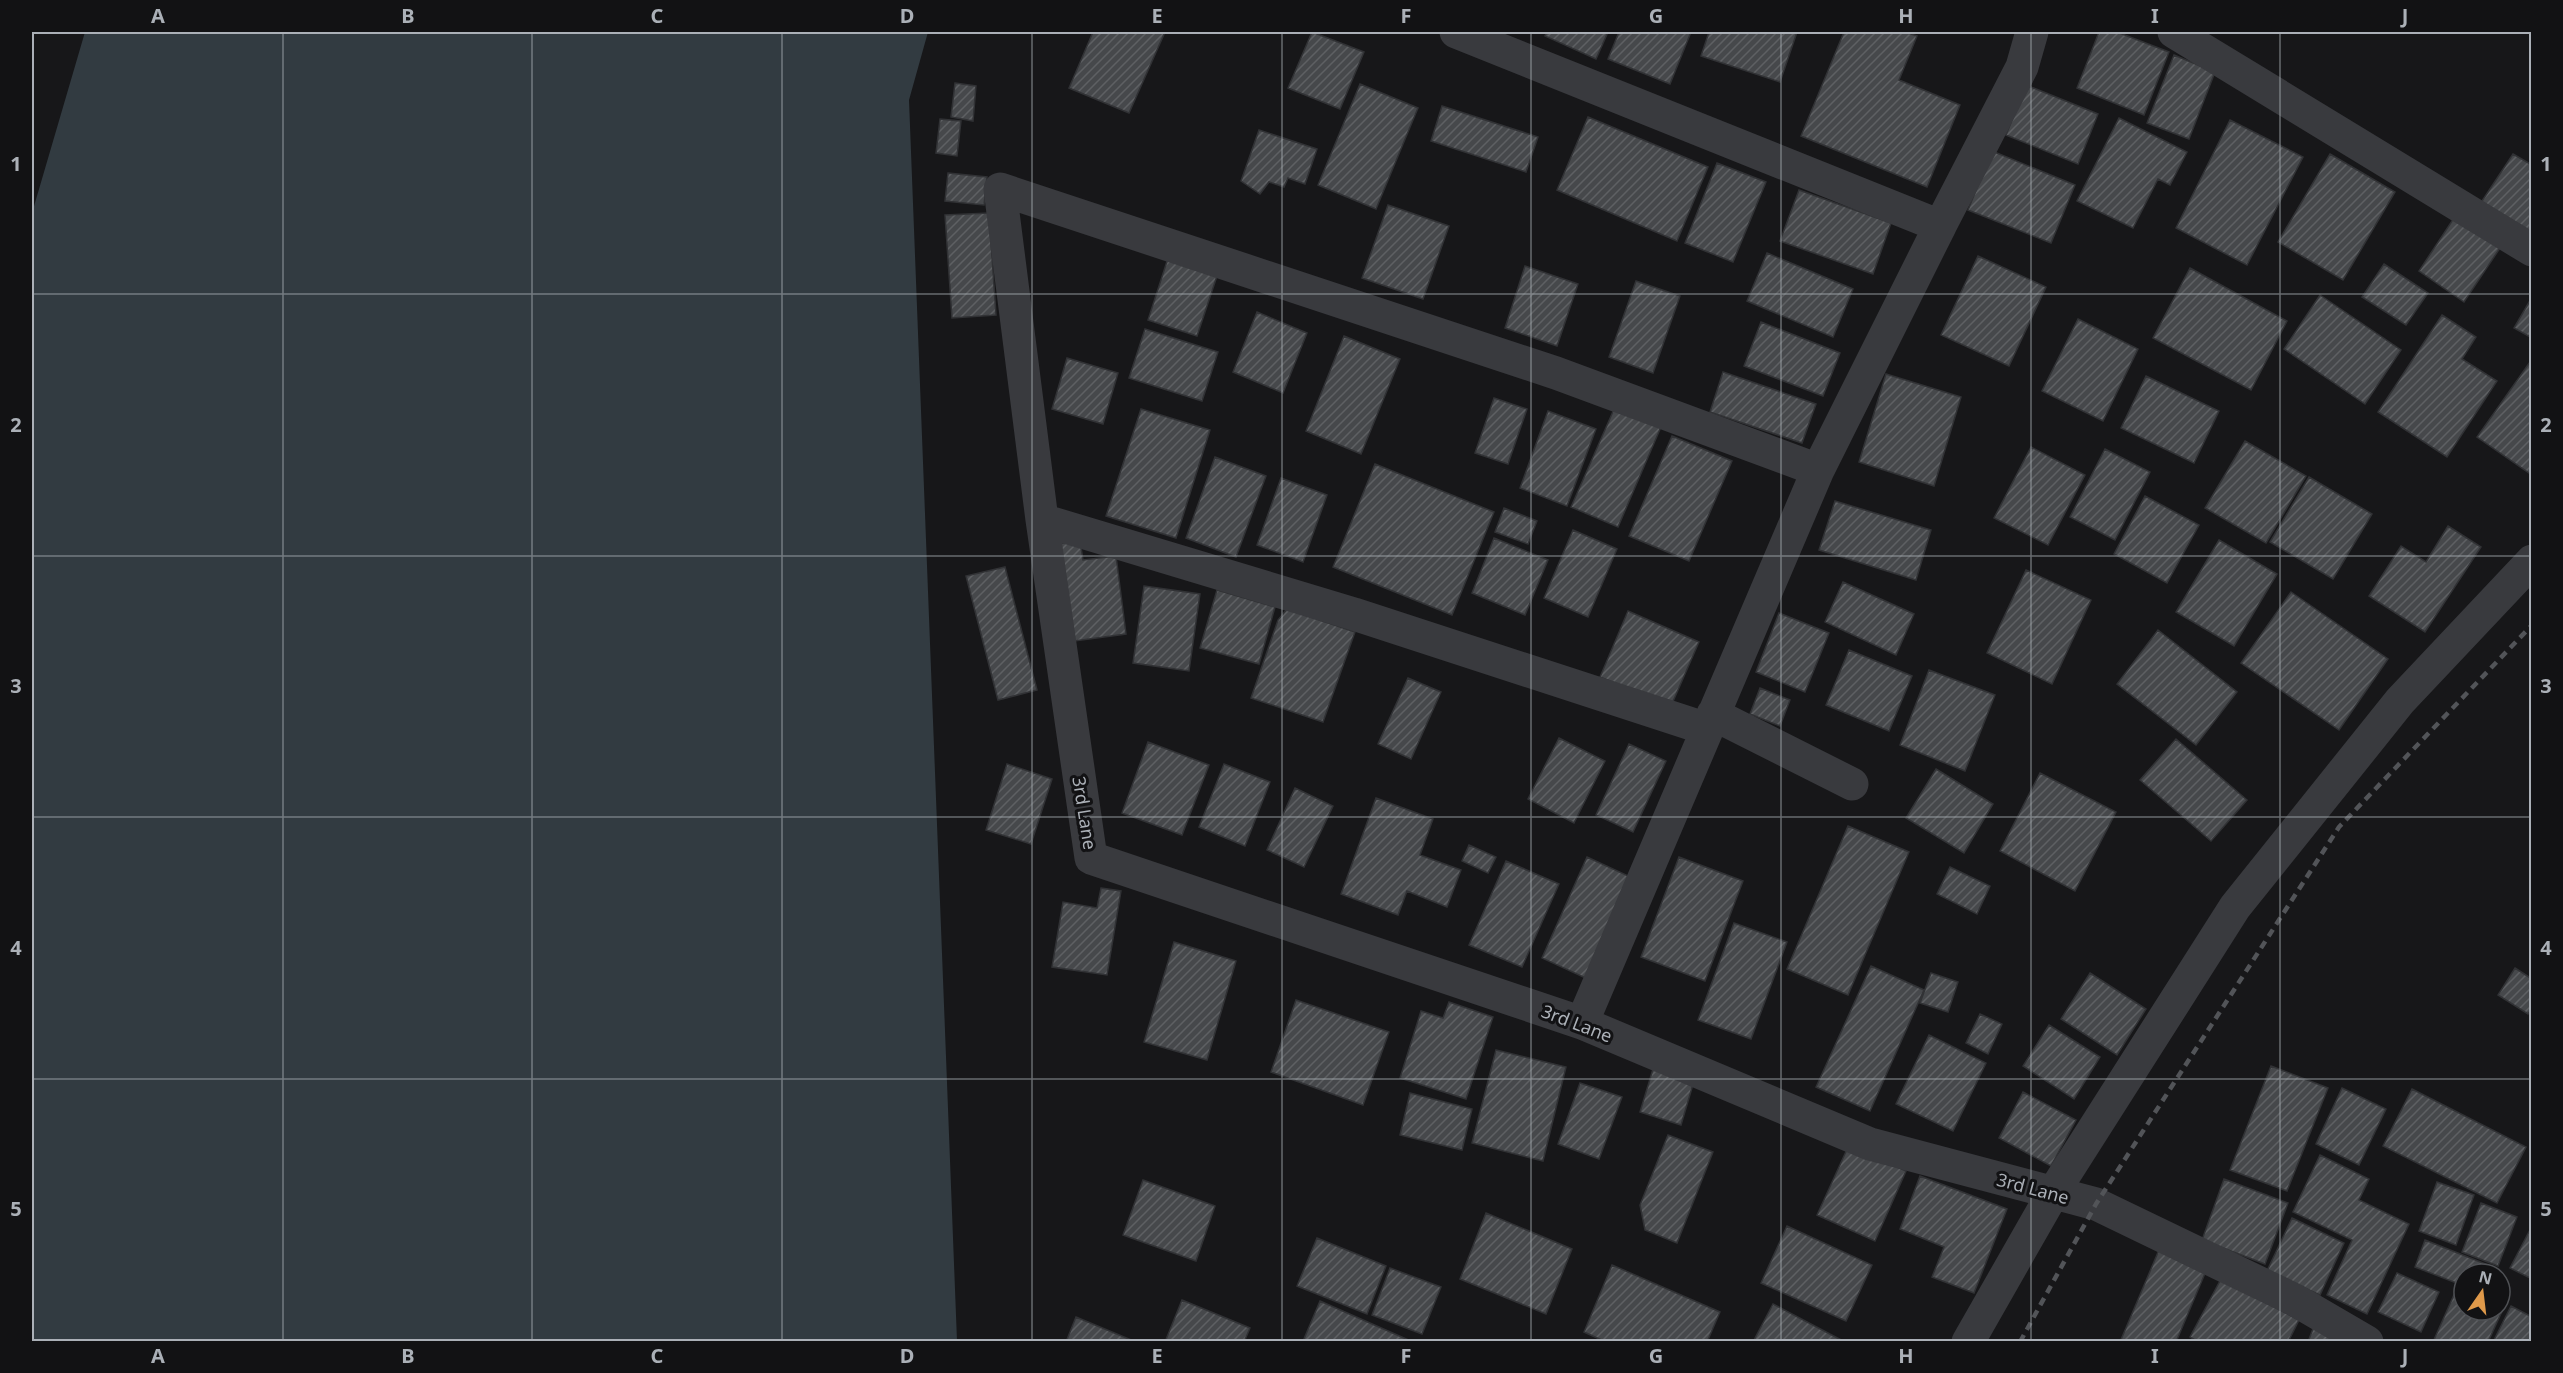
<svg xmlns="http://www.w3.org/2000/svg" width="2563" height="1373" font-family="'Noto Sans',sans-serif">
	<defs>
		<pattern id="building-hatch" width="6" height="6" patternUnits="userSpaceOnUse" patternTransform="scale(1.5)"><rect width="6" height="6" fill="#46484b"/><path d="M-1 1l2-2M0 6l6-6M5 7l2-2" fill="none" stroke="#5e6063"/></pattern>
	</defs>
	<rect width="100%" height="100%" fill="#171719"/>
	<path fill="#323b41" d="M 85,32 L 928,32 L 909,100 L 957,1341 L 32,1341 L 32,213 Z"/>
	<path fill="url(#building-hatch)" stroke="#313235" stroke-width="1.5" d="M 1093,32 L 1165,32 L 1129,113 L 1069,88 Z
		M 1312,32 L 1364,52 L 1340,109 L 1288,88 Z
		M 1547,32 L 1608,32 L 1596,59 L 1545,36 Z
		M 1619,32 L 1691,32 L 1670,84 L 1608,59 Z
		M 1709,32 L 1797,32 L 1780,82 L 1701,56 Z
		M 1844,32 L 1905,32 L 1917,36 L 1899,80 L 1960,105 L 1927,187 L 1801,136 Z
		M 2099,32 L 2117,32 L 2169,52 L 2144,115 L 2077,88 Z
		M 2174,55 L 2215,72 L 2189,139 L 2147,123 Z
		M 955,83 L 976,86 L 973,121 L 951,117 Z
		M 1360,84 L 1418,108 L 1376,209 L 1318,185 Z
		M 2026,85 L 2098,114 L 2078,164 L 2006,135 Z
		M 1442,106 L 1538,137 L 1526,172 L 1431,141 Z
		M 1588,117 L 1708,167 L 1677,241 L 1557,190 Z
		M 2119,118 L 2187,152 L 2170,185 L 2158,179 L 2133,228 L 2077,201 Z
		M 940,119 L 961,121 L 957,156 L 936,153 Z
		M 2230,120 L 2303,157 L 2247,265 L 2176,228 Z
		M 1259,130 L 1317,149 L 1305,184 L 1288,178 L 1284,187 L 1269,182 L 1260,194 L 1241,181 Z
		M 1992,151 L 2075,185 L 2051,243 L 1968,210 Z
		M 2330,154 L 2395,192 L 2343,280 L 2278,242 Z
		M 2513,154 L 2532,165 L 2532,236 L 2480,204 Z
		M 1717,163 L 1766,182 L 1733,262 L 1685,243 Z
		M 948,173 L 987,177 L 984,205 L 945,201 Z
		M 1799,190 L 1891,223 L 1873,274 L 1780,241 Z
		M 1388,205 L 1449,226 L 1423,299 L 1362,278 Z
		M 989,213 L 996,315 L 952,318 L 945,215 Z
		M 2454,218 L 2500,248 L 2464,302 L 2419,271 Z
		M 1170,252 L 1220,267 L 1197,336 L 1148,320 Z
		M 1767,253 L 1853,289 L 1833,337 L 1747,301 Z
		M 1978,256 L 2046,287 L 2009,366 L 1941,335 Z
		M 2384,264 L 2428,293 L 2406,325 L 2362,297 Z
		M 1525,266 L 1578,284 L 1557,346 L 1505,328 Z
		M 2190,268 L 2287,321 L 2251,390 L 2153,338 Z
		M 1636,281 L 1680,296 L 1653,373 L 1609,357 Z
		M 2320,295 L 2401,350 L 2365,404 L 2284,349 Z
		M 2532,297 L 2532,338 L 2514,328 Z
		M 1257,312 L 1307,333 L 1283,393 L 1233,372 Z
		M 2442,315 L 2476,337 L 2462,359 L 2497,381 L 2447,457 L 2378,412 Z
		M 2078,319 L 2138,349 L 2103,421 L 2042,391 Z
		M 1761,322 L 1840,353 L 1823,396 L 1744,366 Z
		M 1145,329 L 1218,352 L 1202,401 L 1129,378 Z
		M 1344,336 L 1400,359 L 1361,454 L 1306,431 Z
		M 1067,358 L 1118,373 L 1103,424 L 1052,409 Z
		M 2530,362 L 2532,363 L 2532,475 L 2477,437 Z
		M 1723,372 L 1816,404 L 1802,443 L 1710,412 Z
		M 1886,374 L 1961,397 L 1934,486 L 1859,462 Z
		M 2146,376 L 2219,411 L 2194,463 L 2121,428 Z
		M 1494,398 L 1527,409 L 1508,464 L 1475,453 Z
		M 1615,407 L 1661,427 L 1618,527 L 1571,507 Z
		M 1141,409 L 1210,430 L 1176,538 L 1106,516 Z
		M 1548,411 L 1596,429 L 1567,506 L 1520,488 Z
		M 1672,436 L 1732,461 L 1689,561 L 1629,536 Z
		M 2245,441 L 2306,476 L 2266,543 L 2205,508 Z
		M 2031,447 L 2085,475 L 2048,545 L 1994,518 Z
		M 2105,449 L 2150,472 L 2115,540 L 2070,517 Z
		M 1215,457 L 1266,476 L 1236,557 L 1186,538 Z
		M 1375,464 L 1494,512 L 1452,615 L 1333,567 Z
		M 2309,477 L 2372,514 L 2333,579 L 2270,542 Z
		M 1281,478 L 1327,495 L 1303,562 L 1257,545 Z
		M 2145,496 L 2199,525 L 2167,583 L 2114,554 Z
		M 1835,501 L 1931,530 L 1916,580 L 1819,550 Z
		M 1504,508 L 1537,521 L 1528,544 L 1495,532 Z
		M 2448,526 L 2481,547 L 2425,632 L 2369,596 L 2401,546 L 2426,562 Z
		M 1573,530 L 1617,549 L 1588,617 L 1544,598 Z
		M 1494,538 L 1548,560 L 1525,615 L 1472,593 Z
		M 2219,540 L 2277,574 L 2234,646 L 2176,612 Z
		M 1080,541 L 1083,560 L 1116,556 L 1126,634 L 1067,642 L 1055,544 Z
		M 1005,567 L 1037,690 L 998,700 L 966,576 Z
		M 2026,570 L 2091,600 L 2052,684 L 1987,653 Z
		M 1843,582 L 1914,614 L 1896,655 L 1825,622 Z
		M 1144,586 L 1200,594 L 1189,671 L 1133,663 Z
		M 1217,590 L 1275,607 L 1259,664 L 1200,648 Z
		M 2291,592 L 2388,659 L 2339,730 L 2241,663 Z
		M 1287,609 L 1355,632 L 1323,722 L 1251,698 L 1278,620 Z
		M 1628,611 L 1699,642 L 1671,706 L 1600,677 Z
		M 1779,613 L 1829,633 L 1805,692 L 1756,672 Z
		M 2158,630 L 2237,692 L 2196,745 L 2117,684 Z
		M 1849,650 L 1912,676 L 1889,731 L 1826,705 Z
		M 1929,670 L 1995,695 L 1965,771 L 1900,745 Z
		M 1408,678 L 1441,692 L 1411,759 L 1378,744 Z
		M 1760,688 L 1790,700 L 1780,726 L 1750,714 Z
		M 1559,738 L 1605,761 L 1574,823 L 1528,799 Z
		M 2176,739 L 2247,800 L 2211,841 L 2140,780 Z
		M 1148,742 L 1209,765 L 1182,835 L 1122,813 Z
		M 1629,744 L 1666,761 L 1633,832 L 1596,815 Z
		M 1007,764 L 1052,779 L 1031,844 L 986,830 Z
		M 1224,764 L 1270,782 L 1245,846 L 1199,827 Z
		M 1936,769 L 1993,804 L 1964,853 L 1906,818 Z
		M 2040,773 L 2116,812 L 2075,891 L 2000,851 Z
		M 1295,788 L 1333,806 L 1304,867 L 1267,850 Z
		M 1376,798 L 1433,819 L 1420,855 L 1461,870 L 1447,907 L 1407,891 L 1398,915 L 1341,894 Z
		M 1848,826 L 1909,852 L 1848,995 L 1787,969 Z
		M 1469,845 L 1496,857 L 1488,873 L 1462,861 Z
		M 1587,857 L 1637,880 L 1592,981 L 1542,958 Z
		M 1679,857 L 1743,881 L 1705,981 L 1641,957 Z
		M 1506,861 L 1559,884 L 1522,967 L 1469,945 Z
		M 1950,867 L 1990,886 L 1977,914 L 1937,894 Z
		M 1101,888 L 1121,891 L 1107,975 L 1052,967 L 1063,902 L 1097,908 Z
		M 1734,923 L 1787,942 L 1751,1039 L 1698,1020 Z
		M 1174,942 L 1236,961 L 1207,1060 L 1144,1042 Z
		M 1871,966 L 1924,990 L 1870,1111 L 1816,1087 Z
		M 2515,968 L 2532,979 L 2532,1008 L 2528,1014 L 2498,995 Z
		M 1931,973 L 1958,982 L 1948,1012 L 1920,1003 Z
		M 2090,973 L 2146,1009 L 2117,1055 L 2061,1019 Z
		M 1296,1000 L 1389,1032 L 1363,1105 L 1271,1072 Z
		M 1449,1002 L 1493,1017 L 1466,1099 L 1400,1078 L 1421,1011 L 1443,1018 Z
		M 1980,1014 L 2002,1024 L 1988,1054 L 1966,1043 Z
		M 2049,1025 L 2100,1057 L 2074,1099 L 2023,1066 Z
		M 1929,1035 L 1986,1063 L 1953,1131 L 1896,1104 Z
		M 1496,1050 L 1566,1067 L 1543,1161 L 1472,1143 Z
		M 2271,1066 L 2328,1088 L 2287,1191 L 2230,1170 Z
		M 1653,1069 L 1694,1081 L 1681,1125 L 1640,1112 Z
		M 1580,1083 L 1622,1097 L 1599,1159 L 1558,1144 Z
		M 2342,1088 L 2386,1109 L 2359,1165 L 2316,1144 Z
		M 2412,1089 L 2526,1147 L 2497,1203 L 2383,1146 Z
		M 2023,1092 L 2076,1120 L 2051,1166 L 1999,1138 Z
		M 1410,1093 L 1472,1109 L 1462,1150 L 1400,1135 Z
		M 1668,1135 L 1713,1152 L 1677,1243 L 1645,1230 L 1640,1205 Z
		M 1849,1145 L 1906,1171 L 1875,1241 L 1817,1215 Z
		M 2320,1155 L 2369,1179 L 2359,1200 L 2409,1224 L 2367,1314 L 2327,1295 L 2352,1240 L 2293,1212 Z
		M 1920,1176 L 2007,1209 L 1974,1293 L 1932,1277 L 1944,1247 L 1900,1229 Z
		M 2224,1179 L 2288,1203 L 2265,1264 L 2202,1240 Z
		M 1143,1180 L 1215,1206 L 1196,1261 L 1123,1235 Z
		M 2437,1182 L 2474,1195 L 2456,1245 L 2419,1231 Z
		M 2481,1203 L 2517,1217 L 2498,1266 L 2462,1252 Z
		M 1486,1213 L 1572,1249 L 1546,1314 L 1460,1279 Z
		M 2292,1218 L 2344,1243 L 2320,1295 L 2267,1271 Z
		M 1787,1226 L 1872,1265 L 1846,1321 L 1761,1283 Z
		M 2532,1226 L 2532,1279 L 2510,1268 Z
		M 1317,1238 L 1386,1266 L 1367,1314 L 1297,1286 Z
		M 2425,1240 L 2493,1267 L 2491,1274 L 2464,1274 L 2464,1286 L 2415,1267 Z
		M 2159,1250 L 2206,1271 L 2176,1342 L 2120,1342 Z
		M 1612,1265 L 1720,1312 L 1707,1342 L 1606,1342 L 1584,1332 Z
		M 1390,1268 L 1441,1287 L 1422,1334 L 1372,1315 Z
		M 2397,1273 L 2439,1292 L 2421,1332 L 2378,1312 Z
		M 2221,1279 L 2299,1320 L 2288,1342 L 2198,1342 L 2190,1337 Z
		M 2457,1288 L 2464,1291 L 2464,1310 L 2503,1309 L 2488,1342 L 2433,1342 Z
		M 1182,1300 L 1250,1328 L 1244,1342 L 1165,1342 Z
		M 1320,1301 L 1413,1342 L 1310,1342 L 1304,1339 Z
		M 1773,1304 L 1845,1342 L 1753,1342 Z
		M 2511,1306 L 2532,1317 L 2532,1342 L 2493,1342 Z
		M 1076,1317 L 1136,1342 L 1066,1342 Z
		M 2314,1326 L 2353,1342 L 2308,1342 Z"/>
	<g fill="none" stroke-linecap="round" stroke-linejoin="round">
		<path stroke="#393a3e" stroke-width="33" d="M 1456,32 L 1940,226 L 1818,470 L 1582,1023
			M 2174,32 L 2532,250
			M 1940,226 L 2022,67 L 2032,32
			M 1042,520 L 1091,858 L 1582,1023 L 1870,1144 L 2096,1204 L 2295,1300 L 2367,1342
			M 1713,714 L 1852,784
			M 1707,729 L 1354,614 L 1042,520 L 1000,189 L 1556,373 L 1818,470
			M 1968,1342 L 2053,1193 L 2235,907 L 2400,701 L 2532,561"/>
		<path stroke="#525458" stroke-width="4.5" stroke-dasharray="8 6" stroke-linecap="butt" d="M 2020,1342 L 2096,1204 L 2339,827 L 2532,625"/>
	</g>
	<path fill="none" stroke="#abb0b7" stroke-width="1.5" stroke-opacity="0.55" d="M 283,32 L 283,1342M 532,32 L 532,1342M 782,32 L 782,1342M 1032,32 L 1032,1342M 1282,32 L 1282,1342M 1531,32 L 1531,1342M 1781,32 L 1781,1342M 2031,32 L 2031,1342M 2280,32 L 2280,1342M 32,294 L 2532,294M 32,556 L 2532,556M 32,817 L 2532,817M 32,1079 L 2532,1079"/>
	<g text-anchor="middle" dominant-baseline="central" stroke-width="6" stroke-linejoin="round" paint-order="stroke">
		<g font-size="18" fill="#abb0b7" stroke="#121214">
			<text transform="translate(1085 813) rotate(81)">3rd Lane</text>
			<text transform="translate(1577 1023) rotate(21)">3rd Lane</text>
			<text transform="translate(2033 1188) rotate(15)">3rd Lane</text>
		</g>
	</g>
	<rect width="2563" height="1373" fill="none" stroke="#121214" stroke-width="66"/>
	<g transform="translate(2482 1292) rotate(14)"><circle r="28" fill="#121214" stroke="#4f5155" stroke-width="1.5"/>
	<path d="M0-4.5L10 22L0 15L-10 22Z" fill="#df994a"/>
	<text y="-9" font-size="16" font-weight="bold" text-anchor="middle" fill="#abb0b7">N</text>
	</g>
	<rect x="33" y="33" width="2497" height="1307" fill="none" stroke="#abb0b7" stroke-width="2"/>
	<g font-size="20" text-anchor="middle" font-weight="bold" fill="#abb0b7">
		<text x="158" y="23">A</text>
		<text x="408" y="23">B</text>
		<text x="657" y="23">C</text>
		<text x="907" y="23">D</text>
		<text x="1157" y="23">E</text>
		<text x="1406" y="23">F</text>
		<text x="1656" y="23">G</text>
		<text x="1906" y="23">H</text>
		<text x="2155" y="23">I</text>
		<text x="2405" y="23">J</text>
		<text x="16" y="171">1</text>
		<text x="2546" y="171">1</text>
		<text x="16" y="432">2</text>
		<text x="2546" y="432">2</text>
		<text x="16" y="693">3</text>
		<text x="2546" y="693">3</text>
		<text x="16" y="955">4</text>
		<text x="2546" y="955">4</text>
		<text x="16" y="1216">5</text>
		<text x="2546" y="1216">5</text>
		<text x="158" y="1363">A</text>
		<text x="408" y="1363">B</text>
		<text x="657" y="1363">C</text>
		<text x="907" y="1363">D</text>
		<text x="1157" y="1363">E</text>
		<text x="1406" y="1363">F</text>
		<text x="1656" y="1363">G</text>
		<text x="1906" y="1363">H</text>
		<text x="2155" y="1363">I</text>
		<text x="2405" y="1363">J</text>
	</g>
</svg>
